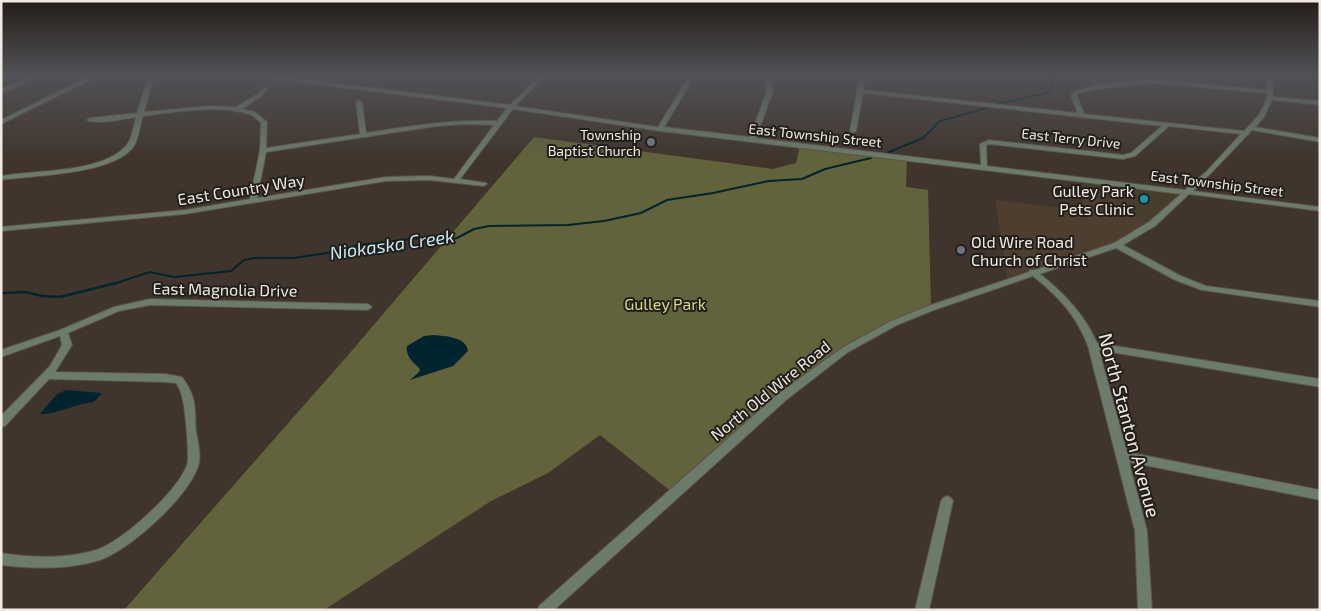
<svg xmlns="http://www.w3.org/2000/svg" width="1321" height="611" font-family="'Exo 2',sans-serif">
	<rect width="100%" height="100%" fill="#3f352c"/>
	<path fill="#473d2d" d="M 1083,179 L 1188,192 L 1152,224 L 1083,191 Z"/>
	<path fill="#4d3e30" d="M 1083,191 L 1152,224 L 1117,245 L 1008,281 L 995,200 L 1082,210 Z"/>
	<path fill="#62633a" d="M 534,137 L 773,169 L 796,163 L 800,146 L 907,157 L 906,187 L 928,190 L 931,308 L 845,350 L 673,493 L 600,435 L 548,473 L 491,501 L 324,610 L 124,610 L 349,354 Z"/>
	<path fill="#00252f" d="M 434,335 C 445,336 467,337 468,351 L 453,366 L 410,380 L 419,372 L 420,369 C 413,363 405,355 407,346 L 424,336 Z
		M 66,390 L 102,393 L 94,402 C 79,403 51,416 40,414 L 57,394 Z"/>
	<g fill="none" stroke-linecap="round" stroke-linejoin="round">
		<path stroke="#00252f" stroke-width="2" d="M 997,104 L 1047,93 L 1052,87 L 1050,74
			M 887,153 L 923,138 L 940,121 L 990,107
			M 113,284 L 150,272 L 174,277 L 231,271 L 244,260 L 254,258 L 293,258 L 341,251 L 358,245 L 420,238 L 444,241 L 457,238 L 474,229 L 489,226 L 568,225 L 604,221 L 641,213 L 667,200 L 713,193 L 769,181 L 802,179 L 825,169 L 871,158"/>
		<path stroke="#00252f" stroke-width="2.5" d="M 1,293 L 26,292 L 42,296 L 60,297 L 116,283"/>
		<defs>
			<path id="minor" d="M 37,74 L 45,74 L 1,93 L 1,89 Z
				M 58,74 L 84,75 L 92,79 L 1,124 L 1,120 L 84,79 Z
				M 149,74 L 155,74 L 144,112 L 209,106 L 236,107 L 259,93 L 262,88 L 266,88 L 267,89 L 263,95 L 242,109 L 255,112 L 267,122 L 266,148 L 360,134 L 356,102 L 359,100 L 362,102 L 366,133 C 410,126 452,119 497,121 L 507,108 L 249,76 L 246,74 L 261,74 L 510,105 L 541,74 L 547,74 L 515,106 L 658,127 L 687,79 L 652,76 L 649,74 L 689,76 L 690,74 L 696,74 L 664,127 L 750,137 L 767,91 L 765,81 L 757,74 L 763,74 L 770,81 L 773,91 L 756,138 L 981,165 L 980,144 L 989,140 L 1123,155 L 1131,153 L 1162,126 L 863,93 L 856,131 L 853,133 L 850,131 L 860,74 L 866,74 L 863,90 L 1078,113 L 1071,96 L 1073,92 L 1096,85 L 1153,79 L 1267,90 L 1267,74 L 1273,74 L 1273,97 L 1320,101 L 1320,105 L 1272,100 L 1264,117 L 1255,127 L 1320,138 L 1320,142 L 1252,130 L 1211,173 L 1193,191 L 1320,207 L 1320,211 L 1189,194 L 1155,226 L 1123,245 L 1181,276 L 1206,286 L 1320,301 L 1320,307 L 1202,290 L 1175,280 L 1116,248 L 1040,274 C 1065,294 1084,314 1097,343 L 1320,379 L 1320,387 L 1099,350 L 1127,452 L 1320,490 L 1320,500 L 1129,462 L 1147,531 L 1152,610 L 1138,610 L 1135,531 L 1088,346 C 1076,315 1059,297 1033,276 L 934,310 L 897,325 L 848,352 L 786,400 L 554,610 L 538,610 L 539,606 L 778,394 L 842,348 L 891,321 L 928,306 L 1029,272 L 1030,270 L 1035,270 L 1114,243 L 1149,222 L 1181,194 L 660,131 L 513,109 L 460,179 L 486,183 L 487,184 L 484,186 L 429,180 L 386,181 L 185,214 L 1,231 L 1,227 L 185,210 L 250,199 L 260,150 L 261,123 C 257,119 253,115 248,114 C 218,104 174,112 143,116 C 140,125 139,138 134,146 C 114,175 34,175 1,180 L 1,176 C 36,170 102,173 126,146 C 132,139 134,125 136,117 C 124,119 97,125 87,120 L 90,118 L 137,113 ZM 1153,83 L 1267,93 C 1267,108 1254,121 1244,131 L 1084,114 L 1077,96 L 1078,93 L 1096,89 ZM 466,124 L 494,125 L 454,179 L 429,176 L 386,177 L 257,198 L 266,152 L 437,126 ZM 1169,126 L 1241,134 L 1207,171 L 1185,190 L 987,166 L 986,145 L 989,144 L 1123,159 L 1135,156 Z
				M 150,299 L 368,304 L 372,307 L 368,310 L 150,305 L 119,311 L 68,333 L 72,345 L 55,372 L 165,374 L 182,377 C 187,384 191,390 193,398 C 196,409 195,421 196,432 C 198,442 201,453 199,463 C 192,494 130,550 100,560 C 68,570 34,569 1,565 L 1,553 C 32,558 66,559 96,550 C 123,541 177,492 187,465 C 190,458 185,406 182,397 C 181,392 179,387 176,383 L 165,382 L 49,379 L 5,426 L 1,427 L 1,416 L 50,366 L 62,345 L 60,336 L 1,357 L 1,350 L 60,330 L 114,307 Z
				M 947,496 L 951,498 L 953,501 L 929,610 L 915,610 L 941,501 L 943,498 Z"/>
		</defs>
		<use href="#minor" stroke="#5b5249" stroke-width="2"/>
		<use href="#minor" fill="#6b7c6a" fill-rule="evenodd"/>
	</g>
	<linearGradient id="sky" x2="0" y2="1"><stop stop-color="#231d18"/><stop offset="0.47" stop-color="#525156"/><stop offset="1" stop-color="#525156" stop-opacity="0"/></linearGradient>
	<rect width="1321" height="159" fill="url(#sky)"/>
	<g fill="#6b7280" stroke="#221e19" stroke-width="2">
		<circle cx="651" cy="142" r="5"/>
		<circle cx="961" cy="250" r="5"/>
	</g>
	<circle fill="#0f9aa8" stroke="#221e19" stroke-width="2" cx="1144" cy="199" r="5"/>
	<g text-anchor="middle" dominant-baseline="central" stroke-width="4" stroke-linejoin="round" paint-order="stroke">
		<g font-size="14" fill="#f1eae4" stroke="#221e19" text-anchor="end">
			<text x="641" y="134">Township<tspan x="641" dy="16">Baptist Church</tspan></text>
		</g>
		<g font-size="14" fill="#f1eae4" stroke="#221e19">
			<text transform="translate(815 135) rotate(6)">East Township Street</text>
			<text transform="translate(1071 138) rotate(6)">East Terry Drive</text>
			<text transform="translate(1217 183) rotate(7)">East Township Street</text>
		</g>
		<g font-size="16" fill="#f1eae4" stroke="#221e19">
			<text transform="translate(241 189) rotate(-9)">East Country Way</text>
			<text transform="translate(225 289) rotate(1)">East Magnolia Drive</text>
			<text transform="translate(770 390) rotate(-39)">North Old Wire Road</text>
		</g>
		<g font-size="16" fill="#f1eae4" stroke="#221e19" text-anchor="end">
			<text x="1134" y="190">Gulley Park<tspan x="1134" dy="18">Pets Clinic</tspan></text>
			<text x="971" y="241" text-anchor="start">Old Wire Road<tspan x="971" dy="18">Church of Christ</tspan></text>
		</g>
		<g font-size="16" fill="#d8da87" stroke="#221e19">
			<text x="665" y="303">Gulley Park</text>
		</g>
		<g font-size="18" font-style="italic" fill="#c6eaf8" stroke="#221e19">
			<text transform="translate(392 244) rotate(-8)">Niokaska Creek</text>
		</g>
		<g font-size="19" fill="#f1eae4" stroke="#221e19">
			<text transform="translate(1130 425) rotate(75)">North Stanton Avenue</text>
		</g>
	</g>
	<rect width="1321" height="611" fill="none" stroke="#f1eae4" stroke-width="5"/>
</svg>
